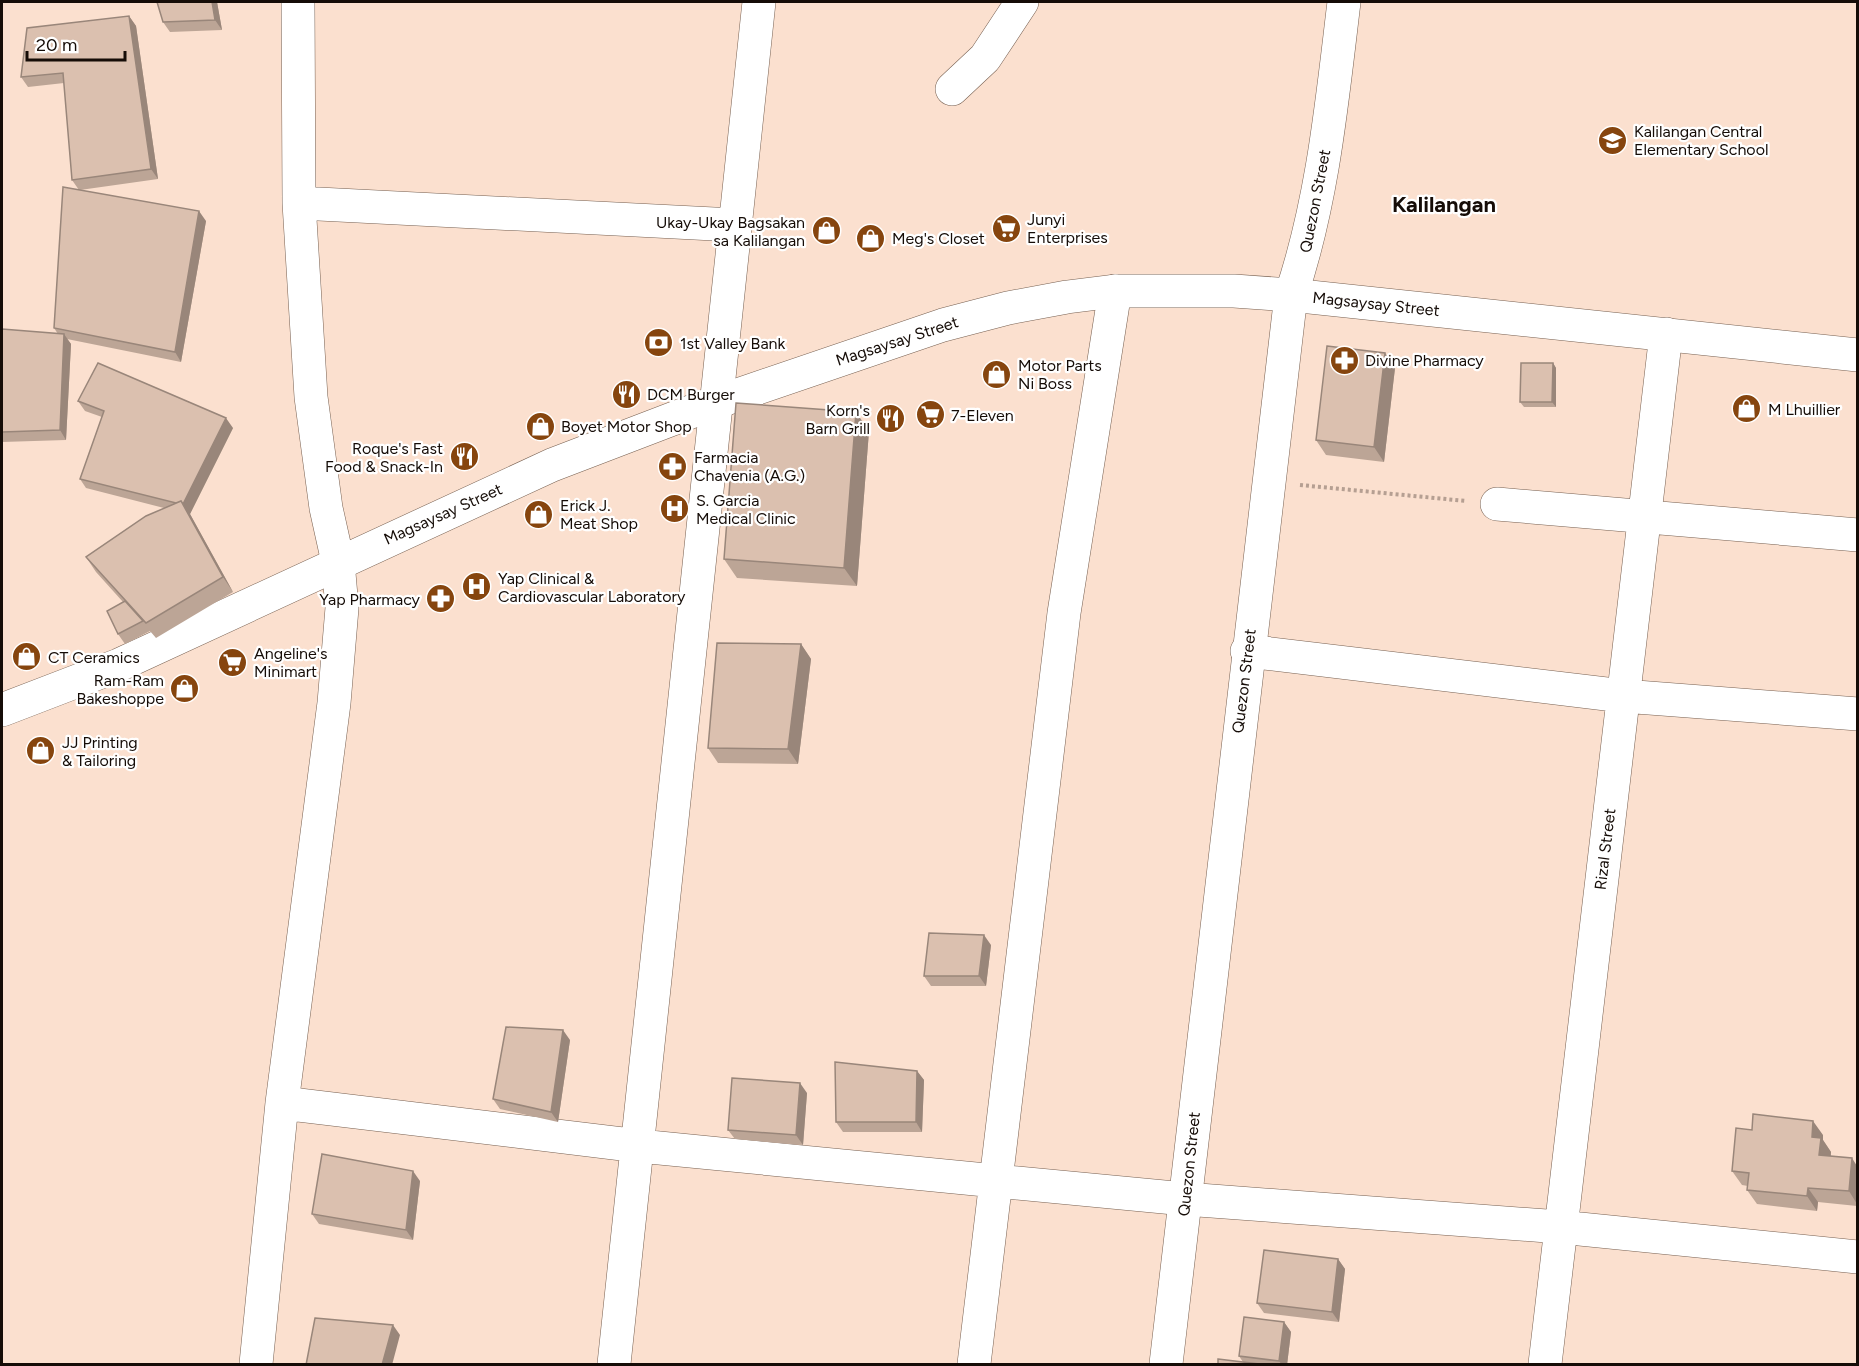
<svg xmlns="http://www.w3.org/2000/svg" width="1859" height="1366" font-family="Figtree,sans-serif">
	<rect width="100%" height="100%" fill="#fbe0cf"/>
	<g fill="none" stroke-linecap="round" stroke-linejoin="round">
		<defs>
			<path id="street" d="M 952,89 L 985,58 L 1022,2
				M 299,203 L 734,225
				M 1291,295 C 1323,200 1332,101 1344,2
				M 1497,504 L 1858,535
				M 1247,651 L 1623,696 L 1858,714
				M 282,1103 L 639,1146 L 996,1181 L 1185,1199 L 1560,1227 L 1858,1257
				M 256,1364 L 282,1103 L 334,703 L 342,608 L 338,562 L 326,508 L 311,397 L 299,203 L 298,2
				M 614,1364 L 759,2
				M 974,1364 L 1064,613 L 1115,291
				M 1545,1364 L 1666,334"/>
			<path id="secondary" d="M 1291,295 L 1858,355"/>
			<path id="primary" d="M 2,710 L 119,665 L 552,465 L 714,403 L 943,325 L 1008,308 L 1067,297 L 1115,291 L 1234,291 L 1291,295 L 1166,1364"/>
		</defs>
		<use href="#street" stroke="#776051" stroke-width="34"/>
		<use href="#secondary" stroke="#776051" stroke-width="34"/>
		<use href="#primary" stroke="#776051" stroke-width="34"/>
		<path stroke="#b59f92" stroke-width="4" stroke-dasharray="3 3" stroke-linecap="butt" d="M 1300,485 L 1466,501"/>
		<use href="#street" stroke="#fff" stroke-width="33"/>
		<use href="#secondary" stroke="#fff" stroke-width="33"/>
		<use href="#primary" stroke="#fff" stroke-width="33"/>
	</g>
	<path fill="#bca596" d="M 217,2 L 222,30 L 170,32 L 163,22 Z
		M 129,16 L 136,26 L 158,179 L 80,190 L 206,221 L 181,362 L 67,339 L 71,344 L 66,440 L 2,442 L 2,329 L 58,334 L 54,328 L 79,190 L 72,180 L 64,83 L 28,87 L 21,77 Z
		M 1385,353 L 1395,368 L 1384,462 L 1326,455 L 1316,440 Z
		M 1553,363 L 1556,368 L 1556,407 L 1524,407 L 1520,402 Z
		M 78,401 L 233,428 L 190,514 L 233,592 L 156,638 L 150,631 L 125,644 L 118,634 L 123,602 L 96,572 L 86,557 L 164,508 L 86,488 L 80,479 L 102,417 L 85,411 Z
		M 869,431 L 857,586 L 737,578 L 724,559 Z
		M 801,644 L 811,659 L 798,764 L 718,763 L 708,748 Z
		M 991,945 L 986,986 L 931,986 L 924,976 Z
		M 570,1040 L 558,1122 L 500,1109 L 493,1099 Z
		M 917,1071 L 924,1080 L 922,1132 L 843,1132 L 836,1122 Z
		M 807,1093 L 803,1145 L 735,1139 L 728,1130 Z
		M 1752,1130 L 1823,1135 L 1823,1140 L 1831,1152 L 1831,1156 L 1857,1166 L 1857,1206 L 1818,1202 L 1817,1211 L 1757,1204 L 1747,1190 L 1748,1186 L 1742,1185 L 1732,1171 Z
		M 420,1181 L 413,1240 L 319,1224 L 312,1214 Z
		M 1338,1259 L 1345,1269 L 1339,1322 L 1264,1313 L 1257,1303 Z
		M 1284,1322 L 1291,1332 L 1287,1365 L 1218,1365 L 1243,1362 L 1239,1356 Z"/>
	<path fill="#99867a" d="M 212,2 L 217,2 L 222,30 L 215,20 Z
		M 129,16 L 136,26 L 158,179 L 151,169 Z
		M 199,211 L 206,221 L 181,362 L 175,352 Z
		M 64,334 L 71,344 L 66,440 L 60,430 Z
		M 1385,353 L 1395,368 L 1384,462 L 1374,447 Z
		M 1553,363 L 1556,368 L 1556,407 L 1552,402 Z
		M 856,412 L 869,431 L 857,586 L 844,568 Z
		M 226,418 L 233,428 L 190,514 L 233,592 L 223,577 L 183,504 Z
		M 801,644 L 811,659 L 798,764 L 788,749 Z
		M 984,935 L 991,945 L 986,986 L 979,976 Z
		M 563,1030 L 570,1040 L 558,1122 L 551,1112 Z
		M 917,1071 L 924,1080 L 922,1132 L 916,1122 Z
		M 800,1083 L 807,1093 L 803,1145 L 796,1135 Z
		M 1813,1121 L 1823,1135 L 1823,1140 L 1831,1152 L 1829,1170 L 1819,1155 L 1812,1137 Z
		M 1852,1158 L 1857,1166 L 1857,1204 L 1849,1191 Z
		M 413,1171 L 420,1181 L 413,1240 L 406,1230 Z
		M 1808,1188 L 1818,1202 L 1817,1211 L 1807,1196 Z
		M 1338,1259 L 1345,1269 L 1339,1322 L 1332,1312 Z
		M 1284,1322 L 1291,1332 L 1287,1365 L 1282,1365 L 1279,1361 Z
		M 393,1325 L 400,1335 L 392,1365 L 382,1365 Z"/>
	<path fill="#dbc0af" stroke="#99867a" stroke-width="1.5" d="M 157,2 L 212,2 L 215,20 L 163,22 Z
		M 129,16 L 151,169 L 72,180 L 63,73 L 21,77 L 27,28 Z
		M 63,187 L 199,211 L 175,352 L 54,328 Z
		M 2,329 L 64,334 L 60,430 L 2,432 Z
		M 1327,346 L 1385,353 L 1374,447 L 1316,440 Z
		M 98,363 L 226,418 L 183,504 L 181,501 L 176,503 L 80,479 L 104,411 L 78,401 Z
		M 1521,363 L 1553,363 L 1552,402 L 1520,402 Z
		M 736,403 L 856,412 L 844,568 L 724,559 Z
		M 181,501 L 223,577 L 146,623 L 86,557 L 146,516 Z
		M 125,601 L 143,621 L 118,634 L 107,611 Z
		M 717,643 L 801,644 L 788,749 L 708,748 Z
		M 929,933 L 984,935 L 979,976 L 924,976 Z
		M 506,1027 L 563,1030 L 551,1112 L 493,1099 Z
		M 835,1062 L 917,1071 L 916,1122 L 836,1122 Z
		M 732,1078 L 800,1083 L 796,1135 L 728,1130 Z
		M 1753,1114 L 1813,1121 L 1812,1137 L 1821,1138 L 1819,1155 L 1852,1158 L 1849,1191 L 1808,1188 L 1807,1196 L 1747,1190 L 1749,1173 L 1732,1171 L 1736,1128 L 1752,1130 Z
		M 322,1154 L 413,1171 L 406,1230 L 312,1214 Z
		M 1264,1250 L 1338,1259 L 1332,1312 L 1257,1303 Z
		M 1244,1317 L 1284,1322 L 1279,1361 L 1239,1356 Z
		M 315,1318 L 393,1325 L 382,1365 L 306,1365 Z
		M 1218,1359 L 1259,1364 L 1259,1365 L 1218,1365 Z"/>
	<defs>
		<symbol id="school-disc" viewBox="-11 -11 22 22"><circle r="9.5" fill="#86450e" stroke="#fff"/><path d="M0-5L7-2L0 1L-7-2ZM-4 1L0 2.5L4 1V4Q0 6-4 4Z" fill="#fff"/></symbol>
		<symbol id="supermarket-disc" viewBox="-11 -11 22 22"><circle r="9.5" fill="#86450e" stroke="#fff"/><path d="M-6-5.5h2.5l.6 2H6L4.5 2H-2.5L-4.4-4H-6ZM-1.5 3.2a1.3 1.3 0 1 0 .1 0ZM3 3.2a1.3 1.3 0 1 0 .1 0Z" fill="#fff"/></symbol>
		<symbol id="shop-disc" viewBox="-11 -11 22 22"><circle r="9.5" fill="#86450e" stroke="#fff"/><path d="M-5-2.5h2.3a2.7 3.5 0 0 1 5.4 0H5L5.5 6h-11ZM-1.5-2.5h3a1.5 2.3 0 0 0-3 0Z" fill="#fff"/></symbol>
		<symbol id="bank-disc" viewBox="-11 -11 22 22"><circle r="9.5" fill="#86450e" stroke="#fff"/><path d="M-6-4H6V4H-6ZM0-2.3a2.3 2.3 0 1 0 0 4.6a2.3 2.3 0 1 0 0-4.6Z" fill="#fff"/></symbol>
		<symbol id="pharmacy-disc" viewBox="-11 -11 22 22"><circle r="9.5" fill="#86450e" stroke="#fff"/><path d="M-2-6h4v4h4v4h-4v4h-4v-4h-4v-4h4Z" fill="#fff"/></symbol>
		<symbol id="restaurant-disc" viewBox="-11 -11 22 22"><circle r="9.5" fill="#86450e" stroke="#fff"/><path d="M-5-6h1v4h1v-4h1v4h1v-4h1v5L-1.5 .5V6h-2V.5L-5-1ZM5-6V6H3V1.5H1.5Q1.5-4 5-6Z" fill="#fff"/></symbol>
		<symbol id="hospital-disc" viewBox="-11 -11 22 22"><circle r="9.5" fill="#86450e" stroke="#fff"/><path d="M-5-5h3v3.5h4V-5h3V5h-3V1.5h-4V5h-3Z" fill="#fff"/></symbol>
	</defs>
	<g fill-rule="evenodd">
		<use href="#school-disc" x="1596" y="124" width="33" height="33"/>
		<use href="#supermarket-disc" x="990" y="212" width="33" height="33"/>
		<use href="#shop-disc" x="810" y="214" width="33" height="33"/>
		<use href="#shop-disc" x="854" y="222" width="33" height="33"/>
		<use href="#bank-disc" x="642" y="326" width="33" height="33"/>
		<use href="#pharmacy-disc" x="1328" y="344" width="33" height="33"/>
		<use href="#shop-disc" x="980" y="358" width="33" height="33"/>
		<use href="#restaurant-disc" x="610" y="378" width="33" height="33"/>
		<use href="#shop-disc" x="1730" y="392" width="33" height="33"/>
		<use href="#supermarket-disc" x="914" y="398" width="33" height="33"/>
		<use href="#restaurant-disc" x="874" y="402" width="33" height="33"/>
		<use href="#shop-disc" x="524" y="410" width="33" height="33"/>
		<use href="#restaurant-disc" x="448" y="440" width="33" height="33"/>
		<use href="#pharmacy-disc" x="656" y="450" width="33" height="33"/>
		<use href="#hospital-disc" x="658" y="492" width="33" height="33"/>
		<use href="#shop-disc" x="522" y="498" width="33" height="33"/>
		<use href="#hospital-disc" x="460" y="570" width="33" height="33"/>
		<use href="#pharmacy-disc" x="424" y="582" width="33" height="33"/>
		<use href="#shop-disc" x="10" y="640" width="33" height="33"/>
		<use href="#supermarket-disc" x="216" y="646" width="33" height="33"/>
		<use href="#shop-disc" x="168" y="672" width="33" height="33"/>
		<use href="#shop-disc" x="24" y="734" width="33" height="33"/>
	</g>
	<g text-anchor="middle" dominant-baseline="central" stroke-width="4.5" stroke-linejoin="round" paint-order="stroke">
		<g font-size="16" fill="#150c07" stroke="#fff" text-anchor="start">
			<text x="1634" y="131">Kalilangan Central<tspan x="1634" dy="18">Elementary School</tspan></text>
			<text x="1027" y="219">Junyi<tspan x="1027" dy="18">Enterprises</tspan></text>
			<text x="805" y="222" text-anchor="end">Ukay-Ukay Bagsakan<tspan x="805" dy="18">sa Kalilangan</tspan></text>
			<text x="892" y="238">Meg's Closet</text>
			<text x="680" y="343">1st Valley Bank</text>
			<text x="1365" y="360">Divine Pharmacy</text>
			<text x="1018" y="365">Motor Parts<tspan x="1018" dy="18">Ni Boss</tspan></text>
			<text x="647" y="394">DCM Burger</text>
			<text x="1768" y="409">M Lhuillier</text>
			<text x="870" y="410" text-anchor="end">Korn's<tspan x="870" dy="18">Barn Grill</tspan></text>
			<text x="951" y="415">7-Eleven</text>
			<text x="561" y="426">Boyet Motor Shop</text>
			<text x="443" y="448" text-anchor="end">Roque's Fast<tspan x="443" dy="18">Food &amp; Snack-In</tspan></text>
			<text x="694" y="457">Farmacia<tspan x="694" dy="18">Chavenia (A.G.)</tspan></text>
			<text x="696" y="500">S. Garcia<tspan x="696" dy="18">Medical Clinic</tspan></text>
			<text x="560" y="505">Erick J.<tspan x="560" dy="18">Meat Shop</tspan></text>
			<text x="498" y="578">Yap Clinical &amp;<tspan x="498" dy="18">Cardiovascular Laboratory</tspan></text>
			<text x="420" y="599" text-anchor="end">Yap Pharmacy</text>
			<text x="254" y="653">Angeline's<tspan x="254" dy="18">Minimart</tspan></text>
			<text x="48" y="657">CT Ceramics</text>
			<text x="164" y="680" text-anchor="end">Ram-Ram<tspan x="164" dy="18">Bakeshoppe</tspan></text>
			<text x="62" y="742">JJ Printing<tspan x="62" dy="18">&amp; Tailoring</tspan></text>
		</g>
		<g font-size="16" fill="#150c07" stroke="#fff">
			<text transform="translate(1315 201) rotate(-79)">Quezon Street</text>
			<text transform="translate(1376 304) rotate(6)">Magsaysay Street</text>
			<text transform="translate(897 341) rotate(-18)">Magsaysay Street</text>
			<text transform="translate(443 514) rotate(-24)">Magsaysay Street</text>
			<text transform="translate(1244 681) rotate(-83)">Quezon Street</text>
			<text transform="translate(1605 849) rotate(-83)">Rizal Street</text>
			<text transform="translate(1189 1164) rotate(-84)">Quezon Street</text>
		</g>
		<g font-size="22" font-weight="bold" fill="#150c07" stroke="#fff">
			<text x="1444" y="204">Kalilangan</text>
		</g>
	</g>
	<rect width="1859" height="1366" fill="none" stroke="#150c07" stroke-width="6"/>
	<path d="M27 51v9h98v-9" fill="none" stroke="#150c07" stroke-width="3"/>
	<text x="36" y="51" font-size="18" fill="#150c07" stroke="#ffffff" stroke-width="4.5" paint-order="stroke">20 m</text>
</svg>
